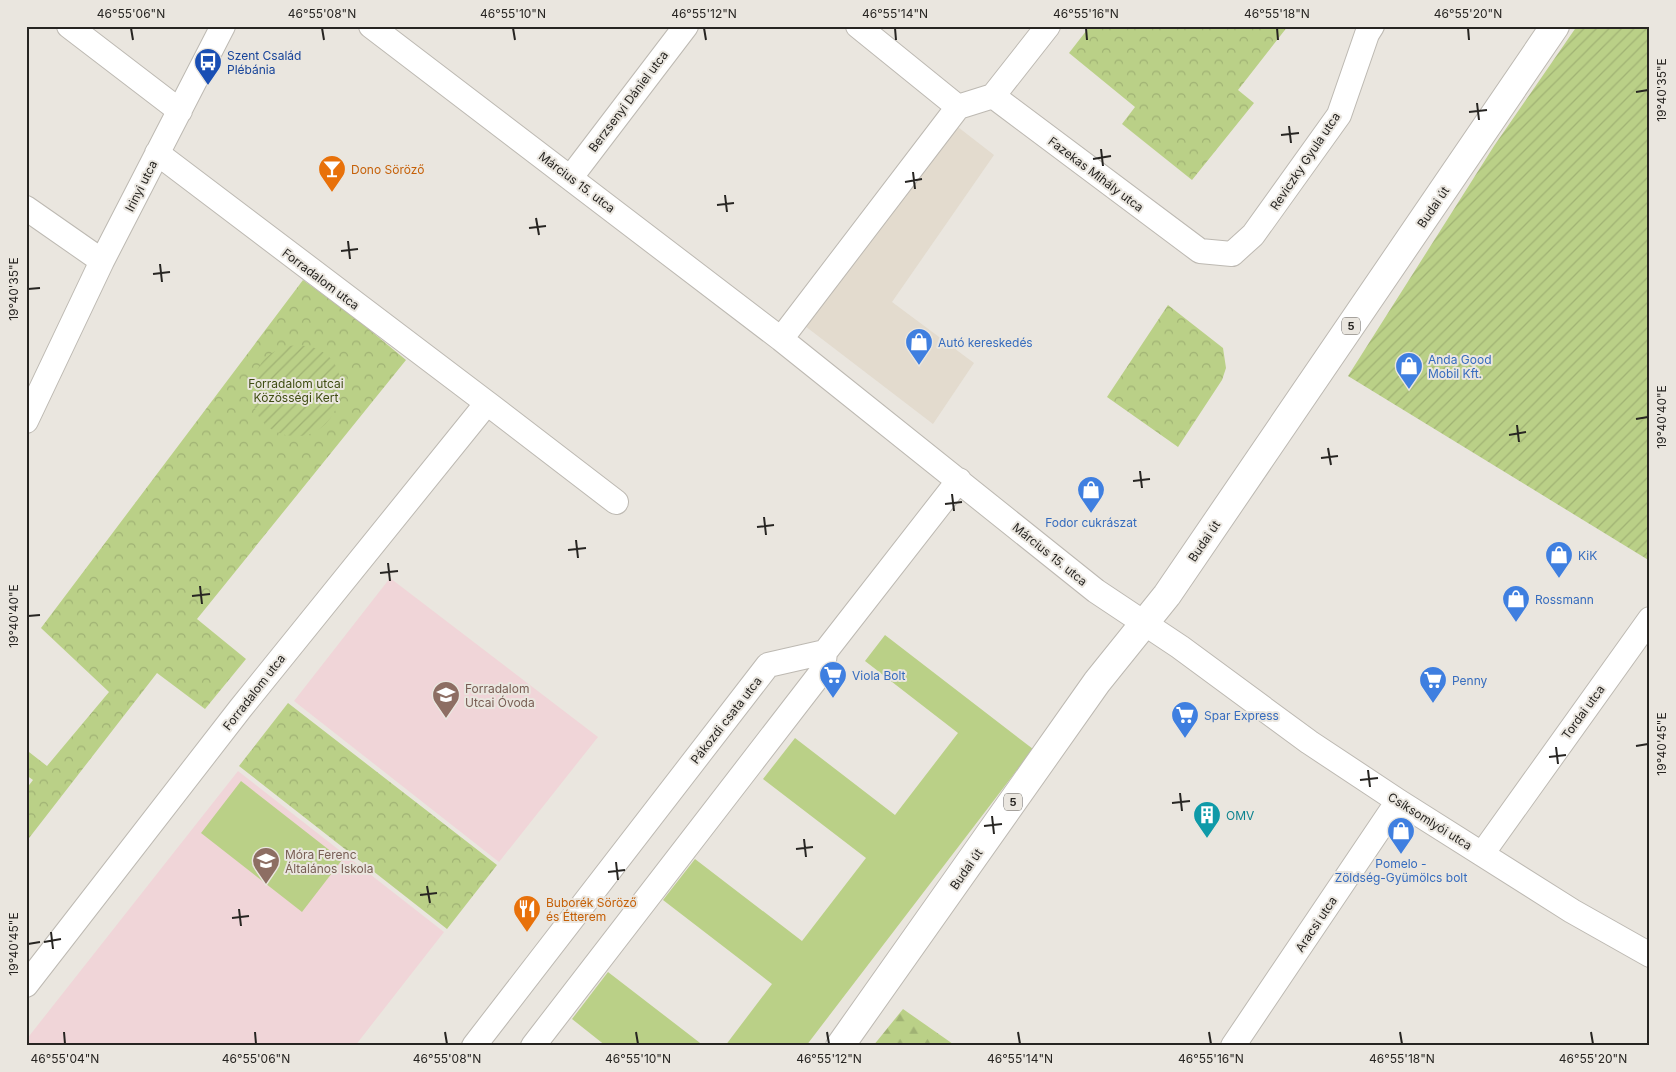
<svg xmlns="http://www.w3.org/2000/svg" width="1676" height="1072" font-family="Inter,sans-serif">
	<defs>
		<pattern id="forest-firs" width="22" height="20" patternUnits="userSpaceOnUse" patternTransform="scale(1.25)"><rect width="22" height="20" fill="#bad087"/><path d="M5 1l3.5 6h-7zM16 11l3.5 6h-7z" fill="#a0b274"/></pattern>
		<pattern id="park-crowns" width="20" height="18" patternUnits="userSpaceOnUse" patternTransform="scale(1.25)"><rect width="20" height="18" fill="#bad087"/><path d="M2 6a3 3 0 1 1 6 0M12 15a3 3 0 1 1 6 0" fill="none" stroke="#a0b274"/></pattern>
		<pattern id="garden-furrows" width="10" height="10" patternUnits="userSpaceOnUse" patternTransform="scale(1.25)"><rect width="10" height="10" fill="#bad087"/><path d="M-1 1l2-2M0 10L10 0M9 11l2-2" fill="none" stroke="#a0b274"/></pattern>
	</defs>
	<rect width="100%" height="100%" fill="#eae6df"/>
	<path fill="#e3dbce" d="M 954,124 L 994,155 L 892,302 L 974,363 L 933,424 L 805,326 Z"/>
	<path fill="#f0d5d8" d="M 390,578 L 598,737 L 499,862 L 294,701 Z
		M 238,771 L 444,932 L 355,1046 L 33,1046 L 26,1040 Z"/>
	<path fill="#bad087" d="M 885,635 L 1033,749 L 806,1046 L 725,1046 L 772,984 L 663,900 L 695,859 L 802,941 L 866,858 L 763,779 L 795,738 L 895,815 L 958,733 L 865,661 Z
		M 241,781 L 342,860 L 302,912 L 201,833 Z
		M 608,972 L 704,1046 L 606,1046 L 572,1019 Z"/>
	<path fill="url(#forest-firs)" d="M 903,1009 L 953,1044 L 952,1046 L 873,1046 Z"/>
	<path fill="url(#park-crowns)" d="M 1090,26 L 1288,26 L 1238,90 L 1254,103 L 1192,180 L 1122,124 L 1135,107 L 1069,53 Z
		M 303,280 L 354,317 L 406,360 L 197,619 L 246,659 L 205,709 L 157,673 L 26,842 L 26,789 L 33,780 L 26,775 L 26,755 L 29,752 L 47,766 L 109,692 L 41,628 Z
		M 1168,305 L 1223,348 L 1226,368 L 1222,380 L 1178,447 L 1107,397 Z
		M 288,703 L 497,865 L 447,929 L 239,766 Z"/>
	<path fill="url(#garden-furrows)" d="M 1577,26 L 1650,26 L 1650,561 L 1348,376 L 1494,146 Z
		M 298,345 C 304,346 311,346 317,349 C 360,367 340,440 293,436 C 237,432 238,348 298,345 Z"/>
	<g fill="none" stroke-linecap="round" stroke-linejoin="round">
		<defs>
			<path id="minor" d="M 69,26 L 180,111
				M 371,26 L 781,339 L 1096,591 L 1180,647 L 1309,742 L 1398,801 L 1572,911 L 1650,955
				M 858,26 L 958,107 L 993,96 L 1200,251 L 1232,254 L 1253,235 L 1339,115 L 1367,34 L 1372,26
				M 993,96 L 1048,26
				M 571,177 L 686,26
				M 26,208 L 102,261
				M 781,339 L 958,107
				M 487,403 L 616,502
				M 26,421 L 102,261 L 223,26
				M 825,652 L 959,480
				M 1482,854 L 1650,619
				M 26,985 L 240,709 L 487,403 L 157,153
				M 474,1046 L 768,665 L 825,652
				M 533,1046 L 823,670 L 825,652
				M 1233,1046 L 1398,801"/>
			<path id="major" d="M 840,1046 L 1097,682 L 1167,595 L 1555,26"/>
		</defs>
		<use href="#minor" stroke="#bdb9b2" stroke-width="26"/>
		<use href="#major" stroke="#bdb9b2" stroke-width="30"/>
		<use href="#minor" stroke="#fff" stroke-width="24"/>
		<use href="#major" stroke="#fff" stroke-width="28"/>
	</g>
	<path fill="none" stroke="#272522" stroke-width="2" d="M 131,28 L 133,40M 322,28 L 324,40M 513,28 L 515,40M 704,28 L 706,40M 895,28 L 896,40M 1086,28 L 1087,40M 1277,28 L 1278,40M 1468,28 L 1469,40M 1636,92 L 1648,90M 1477,103 L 1479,120M 1469,112 L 1487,110M 1289,126 L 1291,143M 1281,135 L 1299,133M 1101,149 L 1103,166M 1093,159 L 1111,156M 913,172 L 915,189M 905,182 L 922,179M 725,195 L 727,212M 717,205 L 734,203M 536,218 L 539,235M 529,228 L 546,226M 348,241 L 350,259M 341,251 L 358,249M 160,264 L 162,282M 153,274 L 170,272M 28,289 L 40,288M 1636,419 L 1648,417M 1517,425 L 1519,442M 1509,435 L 1526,432M 1328,448 L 1331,465M 1321,458 L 1338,456M 1140,471 L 1142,488M 1133,481 L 1150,479M 952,494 L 954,511M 945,504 L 962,502M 764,517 L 766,535M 757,527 L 774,525M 576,540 L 578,558M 568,550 L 586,548M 388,563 L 390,581M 380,573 L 398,571M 200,586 L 202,604M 192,596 L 210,594M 28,616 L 40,615M 1636,746 L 1648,744M 1556,747 L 1558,764M 1549,757 L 1566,755M 1368,770 L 1370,787M 1360,780 L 1378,778M 1180,793 L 1182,811M 1172,803 L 1190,801M 992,816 L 994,834M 984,826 L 1002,824M 804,839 L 806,857M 796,849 L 813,847M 616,862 L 618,880M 608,872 L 625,870M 427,886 L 430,903M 420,895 L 437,893M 239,909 L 241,926M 232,918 L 249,916M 51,932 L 53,949M 44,942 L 61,939M 28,944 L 40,942M 64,1032 L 65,1044M 255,1032 L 256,1044M 445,1032 L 447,1044M 636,1032 L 638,1044M 827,1032 L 829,1044M 1018,1032 L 1020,1044M 1209,1032 L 1211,1044M 1400,1032 L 1402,1044M 1591,1032 L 1593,1044"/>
	<defs>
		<symbol id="bus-pin" viewBox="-11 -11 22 30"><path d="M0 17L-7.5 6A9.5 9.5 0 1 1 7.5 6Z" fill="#1a4fb4" stroke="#eae6df"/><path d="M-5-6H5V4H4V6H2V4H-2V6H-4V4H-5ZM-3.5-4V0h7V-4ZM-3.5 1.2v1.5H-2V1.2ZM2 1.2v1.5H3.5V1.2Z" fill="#fff"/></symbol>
		<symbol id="bar-pin" viewBox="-11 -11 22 30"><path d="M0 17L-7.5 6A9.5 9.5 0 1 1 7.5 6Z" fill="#e8710a" stroke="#eae6df"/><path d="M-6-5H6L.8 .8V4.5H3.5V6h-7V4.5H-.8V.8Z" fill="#fff"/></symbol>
		<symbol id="shop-pin" viewBox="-11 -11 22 30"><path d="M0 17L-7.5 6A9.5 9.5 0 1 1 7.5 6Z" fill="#3f7fe0" stroke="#eae6df"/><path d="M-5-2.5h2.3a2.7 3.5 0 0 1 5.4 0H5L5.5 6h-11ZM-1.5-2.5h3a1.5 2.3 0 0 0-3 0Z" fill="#fff"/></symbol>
		<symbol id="supermarket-pin" viewBox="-11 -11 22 30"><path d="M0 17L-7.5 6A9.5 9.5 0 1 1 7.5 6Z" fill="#3f7fe0" stroke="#eae6df"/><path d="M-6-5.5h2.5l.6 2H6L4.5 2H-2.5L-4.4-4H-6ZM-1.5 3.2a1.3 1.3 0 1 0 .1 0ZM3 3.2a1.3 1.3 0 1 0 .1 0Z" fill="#fff"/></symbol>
		<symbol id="school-pin" viewBox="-11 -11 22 30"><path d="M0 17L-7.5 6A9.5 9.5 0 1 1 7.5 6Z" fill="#8d6e63" stroke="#eae6df"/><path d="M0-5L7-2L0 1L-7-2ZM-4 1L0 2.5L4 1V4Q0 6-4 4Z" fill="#fff"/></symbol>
		<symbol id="building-pin" viewBox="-11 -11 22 30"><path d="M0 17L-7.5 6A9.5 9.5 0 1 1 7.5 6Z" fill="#0f9aa8" stroke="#eae6df"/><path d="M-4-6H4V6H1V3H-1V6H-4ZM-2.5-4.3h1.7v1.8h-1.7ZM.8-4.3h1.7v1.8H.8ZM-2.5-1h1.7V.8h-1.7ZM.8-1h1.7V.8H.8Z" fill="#fff"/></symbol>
		<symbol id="restaurant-pin" viewBox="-11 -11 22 30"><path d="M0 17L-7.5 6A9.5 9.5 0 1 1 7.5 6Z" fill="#e8710a" stroke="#eae6df"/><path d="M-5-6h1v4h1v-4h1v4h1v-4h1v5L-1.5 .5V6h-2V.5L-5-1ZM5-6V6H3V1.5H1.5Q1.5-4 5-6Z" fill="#fff"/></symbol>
	</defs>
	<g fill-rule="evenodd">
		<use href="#bus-pin" x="192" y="46" width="32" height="43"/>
		<use href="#bar-pin" x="316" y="153" width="32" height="43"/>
		<use href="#shop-pin" x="903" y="326" width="32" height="43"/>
		<use href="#shop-pin" x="1393" y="350" width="32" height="43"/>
		<use href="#shop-pin" x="1075" y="474" width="32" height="43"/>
		<use href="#shop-pin" x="1543" y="539" width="32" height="43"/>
		<use href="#shop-pin" x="1500" y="583" width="32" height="43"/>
		<use href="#supermarket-pin" x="817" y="659" width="32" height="43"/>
		<use href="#supermarket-pin" x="1417" y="664" width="32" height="43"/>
		<use href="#school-pin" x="430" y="679" width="32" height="43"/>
		<use href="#supermarket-pin" x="1169" y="699" width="32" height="43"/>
		<use href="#building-pin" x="1191" y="799" width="32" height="43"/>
		<use href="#shop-pin" x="1385" y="815" width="32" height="43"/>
		<use href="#school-pin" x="250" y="845" width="32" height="43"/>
		<use href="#restaurant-pin" x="511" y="893" width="32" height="43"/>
	</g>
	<g text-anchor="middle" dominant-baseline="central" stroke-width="4" stroke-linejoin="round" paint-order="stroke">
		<g fill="#eae6df" stroke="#625f5b" stroke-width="1">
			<rect x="1342" y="317.5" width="18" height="17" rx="4"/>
			<rect x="1004" y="793.5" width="18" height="17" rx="4"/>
		</g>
		<g font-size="11" font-weight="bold" fill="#272522">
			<text x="1351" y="326">5</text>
			<text x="1013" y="802">5</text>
		</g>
		<g font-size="12" fill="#164399" stroke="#eae6df" text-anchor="start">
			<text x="227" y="55">Szent Család<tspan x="227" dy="14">Plébánia</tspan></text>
		</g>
		<g font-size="12" fill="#272522" stroke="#eae6df">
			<text transform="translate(628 101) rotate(-53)">Berzsenyi Dániel utca</text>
			<text transform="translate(1305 161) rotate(-56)">Reviczky Gyula utca</text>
			<text transform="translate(1096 174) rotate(37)">Fazekas Mihály utca</text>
			<text transform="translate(577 182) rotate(37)">Március 15. utca</text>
			<text transform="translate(141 186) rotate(-63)">Irinyi utca</text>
			<text transform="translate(1433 207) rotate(-56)">Budai út</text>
			<text transform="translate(321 279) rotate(37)">Forradalom utca</text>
			<text transform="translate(1204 541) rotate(-56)">Budai út</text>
			<text transform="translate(1050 554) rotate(39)">Március 15. utca</text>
			<text transform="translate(254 692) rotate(-52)">Forradalom utca</text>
			<text transform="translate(1583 712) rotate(-54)">Tordai utca</text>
			<text transform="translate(726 720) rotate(-52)">Pákozdi csata utca</text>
			<text transform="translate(1430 821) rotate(32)">Csíksomlyói utca</text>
			<text transform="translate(966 869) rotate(-55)">Budai út</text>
			<text transform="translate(1316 924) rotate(-56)">Aracsi utca</text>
		</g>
		<g font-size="12" fill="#c56008" stroke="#eae6df" text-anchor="start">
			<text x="351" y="169">Dono Söröző</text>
			<text x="546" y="902">Buborék Söröző<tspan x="546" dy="14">és Étterem</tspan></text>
		</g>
		<g font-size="12" fill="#366cbe" stroke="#eae6df" text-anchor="start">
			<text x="938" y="342">Autó kereskedés</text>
			<text x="1428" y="359">Anda Good<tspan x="1428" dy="14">Mobil Kft.</tspan></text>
			<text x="1091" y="522" text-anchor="middle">Fodor cukrászat</text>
			<text x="1578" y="555">KiK</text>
			<text x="1535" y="599">Rossmann</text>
			<text x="852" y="675">Viola Bolt</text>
			<text x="1452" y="680">Penny</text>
			<text x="1204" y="715">Spar Express</text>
			<text x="1401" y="863" text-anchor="middle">Pomelo -<tspan x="1401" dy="14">Zöldség-Gyümölcs bolt</tspan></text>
		</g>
		<g font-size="12" fill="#3e4c11" stroke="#eae6df">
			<text x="296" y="383">Forradalom utcai<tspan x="296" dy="14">Közösségi Kert</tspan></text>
		</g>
		<g font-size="12" fill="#785e54" stroke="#eae6df" text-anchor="start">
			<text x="465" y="688">Forradalom<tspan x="465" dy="14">Utcai Óvoda</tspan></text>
			<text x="285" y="854">Móra Ferenc<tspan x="285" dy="14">Általános Iskola</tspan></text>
		</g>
		<g font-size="12" fill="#0d838f" stroke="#eae6df" text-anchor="start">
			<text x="1226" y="815">OMV</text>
		</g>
	</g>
	<rect width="1676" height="1072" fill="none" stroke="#eae6df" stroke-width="55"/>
	<rect x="28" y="28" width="1620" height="1016" fill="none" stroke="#272522" stroke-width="2"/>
	<g font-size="12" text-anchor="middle" fill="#272522">
		<text x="131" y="18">46°55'06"N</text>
		<text x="322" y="18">46°55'08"N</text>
		<text x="513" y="18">46°55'10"N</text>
		<text x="704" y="18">46°55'12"N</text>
		<text x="895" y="18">46°55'14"N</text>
		<text x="1086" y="18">46°55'16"N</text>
		<text x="1277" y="18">46°55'18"N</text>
		<text x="1468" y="18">46°55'20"N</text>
		<text transform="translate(1662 90) rotate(-90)" y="4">19°40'35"E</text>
		<text transform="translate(14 289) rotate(-90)" y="4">19°40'35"E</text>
		<text transform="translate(1662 417) rotate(-90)" y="4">19°40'40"E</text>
		<text transform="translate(14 616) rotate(-90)" y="4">19°40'40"E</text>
		<text transform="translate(1662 744) rotate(-90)" y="4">19°40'45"E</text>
		<text transform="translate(14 944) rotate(-90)" y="4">19°40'45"E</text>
		<text x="65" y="1063">46°55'04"N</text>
		<text x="256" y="1063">46°55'06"N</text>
		<text x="447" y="1063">46°55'08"N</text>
		<text x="638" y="1063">46°55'10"N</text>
		<text x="829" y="1063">46°55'12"N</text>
		<text x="1020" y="1063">46°55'14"N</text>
		<text x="1211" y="1063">46°55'16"N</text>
		<text x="1402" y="1063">46°55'18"N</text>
		<text x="1593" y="1063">46°55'20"N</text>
	</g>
</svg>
